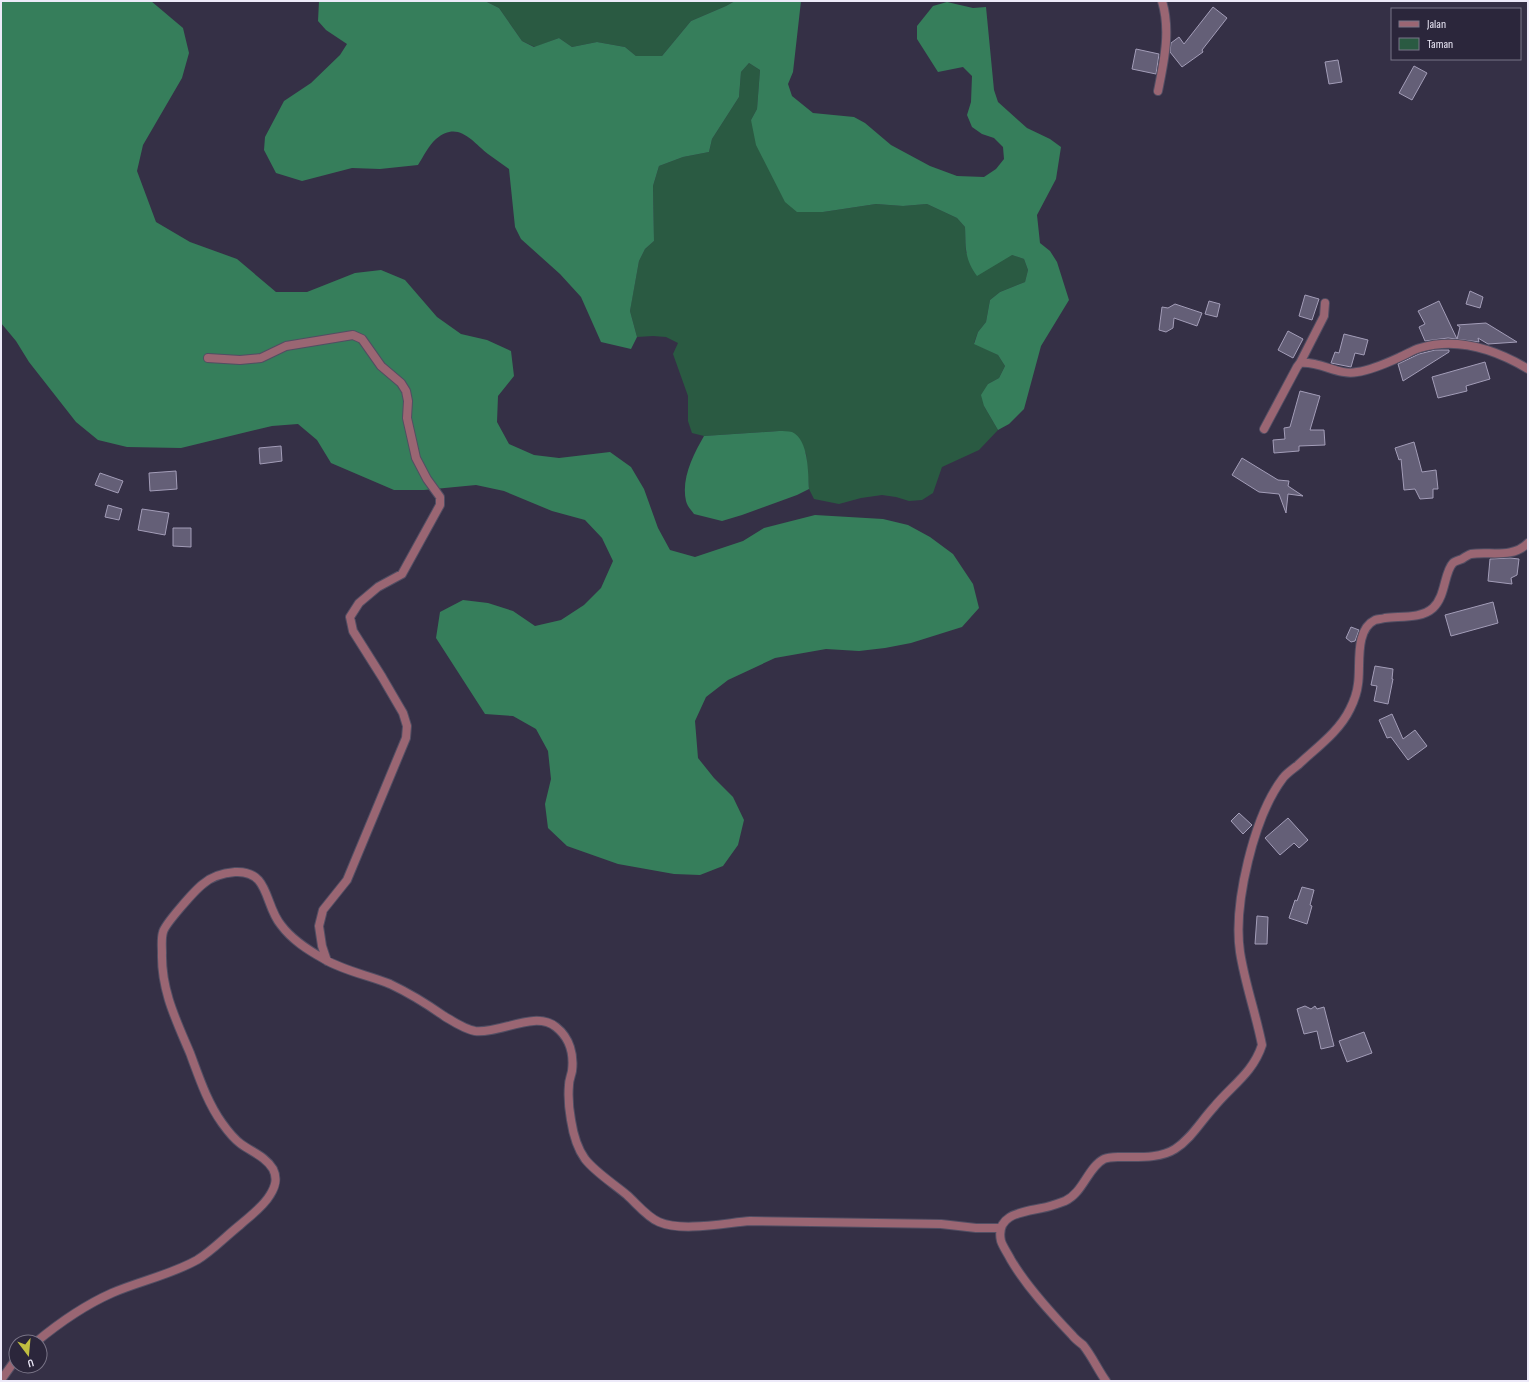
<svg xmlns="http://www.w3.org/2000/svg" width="1529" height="1382" font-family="'Sofia Sans Condensed',sans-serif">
	<rect width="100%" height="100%" fill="#353046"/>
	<path fill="#2a5a42" d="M 485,1 L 735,1 L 726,6 L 691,21 L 662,56 L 636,56 L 625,47 L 597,42 L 572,47 L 559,38 L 535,47 L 522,41 L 499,8 Z
		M 749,63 L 760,70 L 757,109 L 751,120 L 823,212 L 876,204 L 903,206 L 927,204 L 957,218 L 965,227 L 966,253 L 1012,255 L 1024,259 L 1028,270 L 1025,282 L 1000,292 L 990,300 L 986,322 L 978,332 L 974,343 L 998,355 L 1005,366 L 999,378 L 988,384 L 984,406 L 998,430 L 979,450 L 942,467 L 933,493 L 922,500 L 909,501 L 896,497 L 882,495 L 861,498 L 839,504 L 814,499 L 809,489 L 806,453 L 779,431 L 704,436 L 692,433 L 688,421 L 688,396 L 673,354 L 678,343 L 666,337 L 653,336 L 637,337 L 630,311 L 632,299 L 639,261 L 645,249 L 654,241 L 653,186 L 659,166 L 683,157 L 709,152 L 712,139 L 739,97 L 741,72 Z"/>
	<path fill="#367e5b" d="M 1,1 L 151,1 L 183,28 L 189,53 L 182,78 L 143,145 L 137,171 L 156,222 L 190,242 L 237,259 L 276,292 L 307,292 L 355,273 L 381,270 L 405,280 L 437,317 L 461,334 L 487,340 L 511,351 L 514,376 L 498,396 L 497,422 L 509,444 L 534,455 L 559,458 L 610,452 L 631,467 L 644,489 L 658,528 L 670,550 L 695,557 L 743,541 L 764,528 L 815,515 L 883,519 L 908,525 L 930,537 L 953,554 L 973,584 L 979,608 L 962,627 L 911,643 L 885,648 L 859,651 L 826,649 L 775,658 L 728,680 L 706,697 L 695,721 L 698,758 L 714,778 L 733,797 L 744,820 L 738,845 L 723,866 L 700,875 L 674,874 L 618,864 L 567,846 L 548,828 L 545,804 L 551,779 L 548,751 L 536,729 L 513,716 L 485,714 L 436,638 L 440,612 L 463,600 L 488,603 L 513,611 L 535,626 L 561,620 L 584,605 L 601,588 L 613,561 L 602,538 L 585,520 L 552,511 L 504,491 L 476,485 L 424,490 L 394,490 L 331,463 L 317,440 L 298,424 L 272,426 L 181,448 L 127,447 L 98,440 L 76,422 L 29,362 L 16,341 L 1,323 Z
		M 319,1 L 485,1 L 499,8 L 522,41 L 534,47 L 559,38 L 572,47 L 597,42 L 625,47 L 636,56 L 662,56 L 691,21 L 726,6 L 735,1 L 801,1 L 793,72 L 788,84 L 792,96 L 813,113 L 854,117 L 865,123 L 891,145 L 930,166 L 957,176 L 984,177 L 996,169 L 1004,159 L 1003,147 L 994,138 L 982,134 L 972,127 L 967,115 L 971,102 L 972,76 L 963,67 L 938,72 L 917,39 L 917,26 L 933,6 L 947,2 L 973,8 L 986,7 L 994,90 L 998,102 L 1027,128 L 1050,139 L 1061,147 L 1056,179 L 1037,215 L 1040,243 L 1050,251 L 1057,262 L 1069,300 L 1041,346 L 1024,409 L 1009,424 L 998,430 L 984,406 L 981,395 L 988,384 L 999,378 L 1005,366 L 998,355 L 974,344 L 978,332 L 986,322 L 990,300 L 1000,292 L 1025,282 L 1028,270 L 1024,259 L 1012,255 L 977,276 C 964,258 966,248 965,227 L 957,218 L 927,204 L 903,206 L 876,204 L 823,212 L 797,212 L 785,202 L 756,145 L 751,120 L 757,109 L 760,70 L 749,63 L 741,72 L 739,97 L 712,139 L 709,152 L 683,157 L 659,166 L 653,186 L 654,241 L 645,249 L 639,261 L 630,311 L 637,337 L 631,349 L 601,342 L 581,297 L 560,274 L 521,239 L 515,227 L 509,169 C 502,164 495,159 488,154 C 472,141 458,120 436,139 C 429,145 423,157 418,165 L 380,169 L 352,168 L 302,181 L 276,173 L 264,150 L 265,137 L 284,101 L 311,83 L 340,55 L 347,44 L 326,30 L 318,21 Z
		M 779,431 C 783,431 788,431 792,432 C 809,440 808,473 809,489 L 797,495 L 742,515 L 722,521 L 694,514 C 692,511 687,506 686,501 C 681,479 693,455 704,436 Z"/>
	<path fill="#645f77" stroke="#a39db8" d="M 1213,7 L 1227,18 L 1202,50 L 1203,52 L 1182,67 L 1170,52 L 1171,43 L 1179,37 L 1184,44 Z
		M 1136,49 L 1159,54 L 1156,74 L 1132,69 Z
		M 1338,60 L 1342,82 L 1329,84 L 1325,62 Z
		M 1414,66 L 1427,73 L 1412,100 L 1399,93 Z
		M 1470,291 L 1483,297 L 1480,308 L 1466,304 Z
		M 1305,295 L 1319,299 L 1312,320 L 1299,316 Z
		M 1209,301 L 1220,304 L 1217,317 L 1205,314 Z
		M 1439,301 L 1457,339 L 1460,327 L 1457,325 L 1486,323 L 1517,342 L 1488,344 L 1478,338 L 1479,342 L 1448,338 L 1425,341 L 1419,327 L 1425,324 L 1418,311 Z
		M 1175,304 L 1202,313 L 1197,326 L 1174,318 L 1173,328 L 1166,332 L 1159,330 L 1162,307 L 1168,308 Z
		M 1288,331 L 1303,339 L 1293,358 L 1278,350 Z
		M 1344,334 L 1368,340 L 1364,355 L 1355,353 L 1351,367 L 1331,363 L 1335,352 L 1339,353 Z
		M 1435,350 L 1449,350 L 1449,352 L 1403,381 L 1398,364 L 1419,354 Z
		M 1485,362 L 1490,379 L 1466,386 L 1467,391 L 1438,398 L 1432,377 Z
		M 1300,391 L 1320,396 L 1310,430 L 1324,430 L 1325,445 L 1299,446 L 1299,451 L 1274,453 L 1273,440 L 1285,439 L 1284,428 L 1290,427 Z
		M 1414,442 L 1422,472 L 1436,470 L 1438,489 L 1433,489 L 1433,498 L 1420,499 L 1415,489 L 1404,490 L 1401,459 L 1399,460 L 1395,448 Z
		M 281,446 L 282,461 L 260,464 L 259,448 Z
		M 1242,458 L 1278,480 L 1289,481 L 1288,486 L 1303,496 L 1288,494 L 1286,513 L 1279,494 L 1259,492 L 1232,475 Z
		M 176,471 L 177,489 L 150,491 L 149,473 Z
		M 100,473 L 123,481 L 118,493 L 95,485 Z
		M 108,505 L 122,509 L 119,520 L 105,517 Z
		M 142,509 L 169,513 L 165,535 L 138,530 Z
		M 173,528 L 191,528 L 191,547 L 173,546 Z
		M 1510,558 L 1519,559 L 1517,575 L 1511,578 L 1512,584 L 1488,581 L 1490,559 Z
		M 1493,602 L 1498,623 L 1451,636 L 1445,615 Z
		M 1351,627 L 1359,630 L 1355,641 L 1351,642 L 1346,638 Z
		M 1375,666 L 1393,669 L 1392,679 L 1393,679 L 1388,704 L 1374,701 L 1377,686 L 1371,685 Z
		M 1392,714 L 1403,739 L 1415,730 L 1427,746 L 1408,760 L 1391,737 L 1387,738 L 1379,720 Z
		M 1239,813 L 1252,825 L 1243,834 L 1231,821 Z
		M 1288,818 L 1308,840 L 1299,848 L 1294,843 L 1280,855 L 1265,838 Z
		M 1302,887 L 1314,890 L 1310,905 L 1312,906 L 1307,924 L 1289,918 L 1295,900 L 1297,901 Z
		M 1257,916 L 1268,917 L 1267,944 L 1255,944 Z
		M 1305,1006 L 1311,1009 L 1315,1006 L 1317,1009 L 1324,1007 L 1334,1046 L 1321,1049 L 1317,1031 L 1304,1034 L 1297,1009 Z
		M 1364,1032 L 1372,1053 L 1347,1062 L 1339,1041 Z"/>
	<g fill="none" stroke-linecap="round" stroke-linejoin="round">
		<defs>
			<path id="minor" d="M 1158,91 C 1164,61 1171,31 1162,1
				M 208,358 L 240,360 L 261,358 L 286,346 L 353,335 L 362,339 L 381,366 L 401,383 L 406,391 L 408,401 L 407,418 L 416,458 L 427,479 L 440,497 L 440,505 L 402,574 L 378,587 L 359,603 L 350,617 L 353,631 L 382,677 L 403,713 L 407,726 L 406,738 L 347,880 L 323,910 L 319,926 L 322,946 L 327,961
				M 1300,363 L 1324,316 L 1325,303
				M 1264,429 L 1297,367 L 1300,363 C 1321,361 1338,376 1357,372 C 1372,370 1387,363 1400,357 C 1407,354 1413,350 1420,348 C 1457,337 1496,350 1528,369
				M 36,1342 C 59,1323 85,1305 112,1293 C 140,1281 170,1275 197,1260 C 212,1251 226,1236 240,1225 C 250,1216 263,1207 270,1195 C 275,1187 278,1179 273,1169 C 266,1157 252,1152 241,1144 C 234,1139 227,1130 222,1123 C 207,1102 199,1077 190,1053 C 176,1020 161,990 162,953 C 162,947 161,939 163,932 C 165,924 195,890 203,884 C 212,876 223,873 235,872 C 270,870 264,905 281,925 C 292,940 308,950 324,959 C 344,971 368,975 390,984 C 409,993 427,1004 444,1016 C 454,1022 464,1029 475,1031 C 500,1034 535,1010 556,1027 C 570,1038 574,1055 572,1071 C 571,1076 569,1080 569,1085 C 568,1096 569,1109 571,1120 C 573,1133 577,1148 585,1159 C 595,1172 614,1184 627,1195 C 637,1204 647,1217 659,1222 C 682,1232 725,1223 750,1221 L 941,1224 L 976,1228 L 1001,1228
				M 1,1380 L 16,1359
				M 1106,1381 C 1098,1370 1092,1356 1083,1345 C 1079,1342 1075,1339 1072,1335 C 1050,1312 1027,1287 1011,1260 C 1008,1254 1003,1247 1001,1241 C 995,1214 1023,1212 1042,1208 C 1049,1207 1057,1204 1065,1201 C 1083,1193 1088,1167 1104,1159 C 1110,1156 1118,1157 1125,1157 C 1141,1157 1161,1158 1175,1149 C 1191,1139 1201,1121 1214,1107 C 1231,1086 1253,1073 1262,1045 C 1256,1014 1245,984 1240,952 C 1233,904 1254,816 1283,778 C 1287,773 1293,769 1298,765 C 1316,748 1339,732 1350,709 C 1354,701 1357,693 1358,684 C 1361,666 1354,630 1375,620 C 1378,619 1382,619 1385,618 C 1400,616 1421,619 1433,608 C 1446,596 1444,572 1453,563 C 1455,561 1460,560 1462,559 C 1465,557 1468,555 1471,554 C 1490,551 1512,559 1528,543"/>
		</defs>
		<use href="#minor" stroke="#524e63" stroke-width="10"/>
		<use href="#minor" stroke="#9a6673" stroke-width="8"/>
	</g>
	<rect width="1529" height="1382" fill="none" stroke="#edeaf9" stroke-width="4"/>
	<rect x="1391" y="8" width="130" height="52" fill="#2b263b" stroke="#797487"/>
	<rect x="1399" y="21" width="20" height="6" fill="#9a6673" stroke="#797487"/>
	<text x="1427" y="28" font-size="12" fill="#edeaf9">Jalan</text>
	<rect x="1399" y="38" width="20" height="12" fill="#2a5a42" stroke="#797487"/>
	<text x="1427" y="48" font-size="12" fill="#edeaf9">Taman</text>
	<g transform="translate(28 1354) rotate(164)"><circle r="19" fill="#2b263b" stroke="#797487"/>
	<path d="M0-3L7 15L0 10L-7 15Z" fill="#c0be40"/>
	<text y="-6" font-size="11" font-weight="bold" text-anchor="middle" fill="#edeaf9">U</text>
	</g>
</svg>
